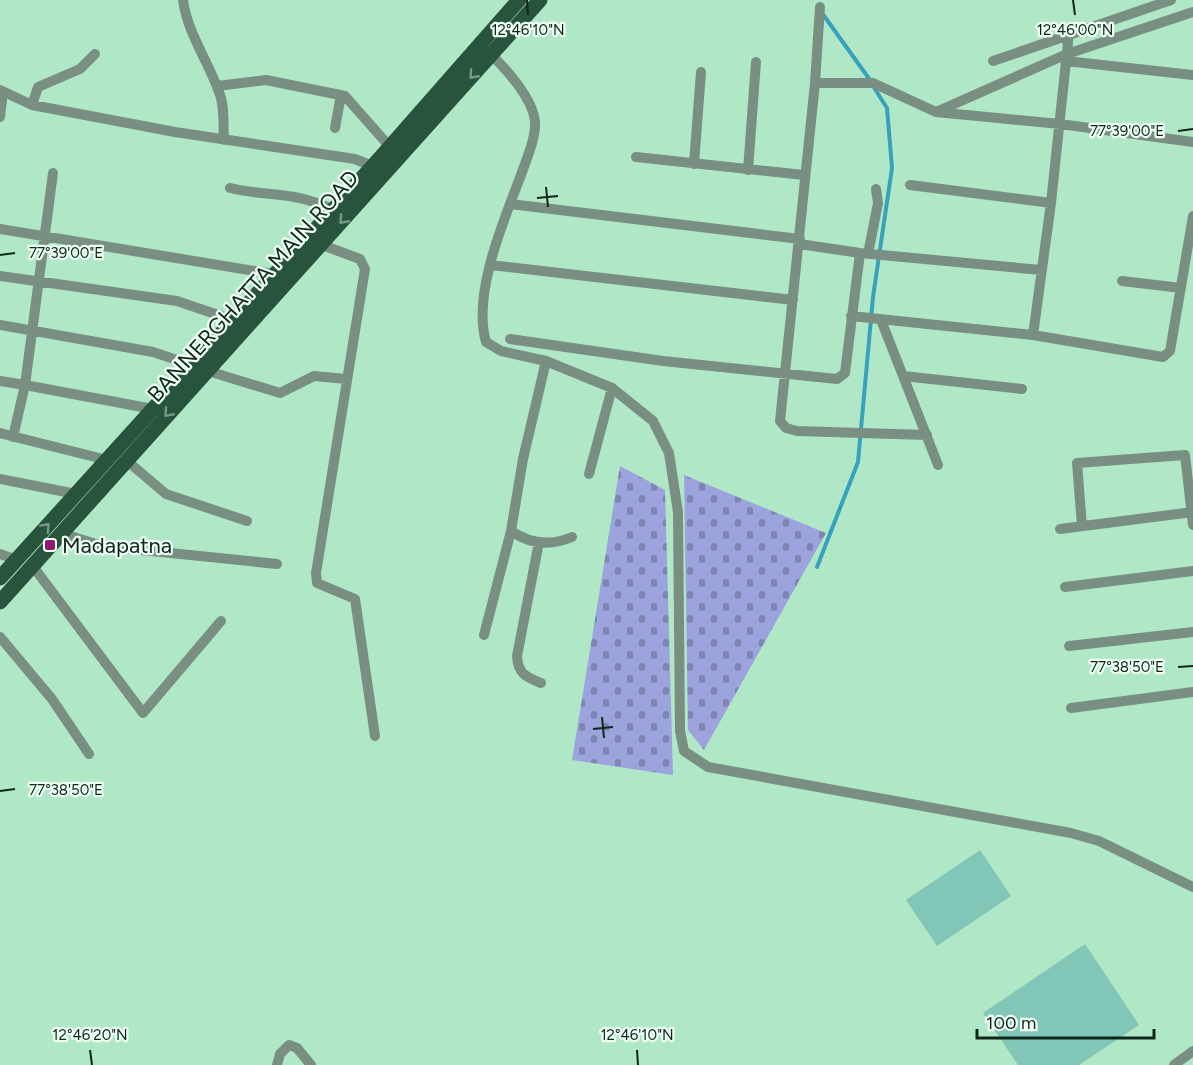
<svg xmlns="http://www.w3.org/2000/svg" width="1193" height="1065" font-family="Figtree,sans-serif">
	<defs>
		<pattern id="cemetery-stones" width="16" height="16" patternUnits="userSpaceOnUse" patternTransform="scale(1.5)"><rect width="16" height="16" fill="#9ca3dd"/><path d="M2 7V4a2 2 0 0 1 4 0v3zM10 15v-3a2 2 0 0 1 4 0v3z" fill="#7e85b2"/></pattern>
	</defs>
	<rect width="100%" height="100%" fill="#b0e8c7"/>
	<path fill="url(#cemetery-stones)" d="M 620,466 L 665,490 L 673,775 L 572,760 Z
		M 684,475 L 826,533 L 704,750 L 688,730 Z"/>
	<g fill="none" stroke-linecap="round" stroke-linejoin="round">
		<path stroke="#38a1bc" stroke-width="4" d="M 822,13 L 870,80
			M 817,567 L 858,462 L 873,297 L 892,168 L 887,108 L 873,86"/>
	</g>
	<path fill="#82c6b7" d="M 980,850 L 1011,896 L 937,946 L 906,900 Z
		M 1085,944 L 1139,1025 L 1079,1065 L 1018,1065 L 983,1013 Z"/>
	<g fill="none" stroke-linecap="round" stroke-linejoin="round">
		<path stroke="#798f82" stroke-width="10" d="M 183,0 C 187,32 208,61 219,92 C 225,106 223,125 224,140
			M 487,51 C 504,66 533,98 535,122 C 536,138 526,160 521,175 C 504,220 472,294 486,342 L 501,351 L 546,361 L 612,388 L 653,421 L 669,453 L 678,512 L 680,731 L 684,751 L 708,767 L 1071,833 L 1099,841 L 1193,887
			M 993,61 L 1171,0
			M 1066,61 L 1193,75
			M 815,83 L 820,7
			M 217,86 L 266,80 L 345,96 L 390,147
			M 0,90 L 32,105 L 175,132 L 355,159 L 377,168
			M 32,105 L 38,87 L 80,69 L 95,54
			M 936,112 L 1067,54 L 1193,12
			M 0,117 L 3,92
			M 335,128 L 341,95
			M 636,157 L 804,175
			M 694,164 L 701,72
			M 748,170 L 756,62
			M 53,173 L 25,385 L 153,409
			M 910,185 L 1051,203
			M 230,188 C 268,197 296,191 333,210
			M 510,204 L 800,239
			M 0,229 L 273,274
			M 322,245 L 360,259 L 365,269 L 316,573 L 317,583 L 355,599 L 375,736
			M 860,253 L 1041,270
			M 868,254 L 878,203 L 876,189
			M 491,265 L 793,300
			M 0,276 L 177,301 L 233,320
			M 1122,281 L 1181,288
			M 851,316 L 1033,335 L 1163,357 L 1170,351 L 1193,216
			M 881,320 L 938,465
			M 0,325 L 153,352 L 192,365
			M 1033,335 L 1051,203 L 1069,33
			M 510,339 L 663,361 L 837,379 L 845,373 L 860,253 L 799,244
			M 546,361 L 523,459 L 511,531 C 530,544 551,546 572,537
			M 208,371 L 280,393 L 314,376 L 346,379
			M 903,376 L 1022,389
			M 0,381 L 25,385 L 13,437
			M 0,433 L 107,460
			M 927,435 L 797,431 L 786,428 L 780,421 L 815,83 L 873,83 L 936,112 L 1060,124 L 1193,142
			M 126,460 L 166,494 L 247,521
			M 589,474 L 612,388
			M 0,479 L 76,494
			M 1082,526 L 1077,463 L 1185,455 L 1193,525
			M 1060,529 L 1193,512
			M 61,533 L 102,546 L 277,564
			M 539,542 L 517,656 C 518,674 526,677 541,683
			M 0,554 L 17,560
			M 32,565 L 143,713 L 221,621
			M 1065,587 L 1193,571
			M 484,635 L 511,531
			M 0,637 L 52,699 L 89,754
			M 1069,646 L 1193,632
			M 1071,708 L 1193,692
			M 277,1065 L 280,1054 L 289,1045 L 297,1048 L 311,1065
			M 1174,1065 L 1193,1051"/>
		<path stroke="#28533c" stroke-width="15" d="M 0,578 L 381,157 L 519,0
			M 0,602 L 540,0"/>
	</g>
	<defs><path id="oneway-chevron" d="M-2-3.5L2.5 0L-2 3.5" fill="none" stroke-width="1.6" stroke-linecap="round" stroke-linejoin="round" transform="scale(1.5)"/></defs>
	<g stroke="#779886">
		<use href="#oneway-chevron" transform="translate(473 75) rotate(132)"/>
		<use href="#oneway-chevron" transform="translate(343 220) rotate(132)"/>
		<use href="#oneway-chevron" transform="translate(168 413) rotate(132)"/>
		<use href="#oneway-chevron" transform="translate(46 527) rotate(-47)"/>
	</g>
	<path fill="none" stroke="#10261a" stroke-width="2" d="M 527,0 L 528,15M 1073,0 L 1075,15M 1178,131 L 1193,129M 546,187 L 548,207M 537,198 L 558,196M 0,255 L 15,253M 1178,667 L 1193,666M 602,717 L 604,738M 593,729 L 613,727M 0,791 L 15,789M 90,1050 L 92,1065M 637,1050 L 638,1065"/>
	<rect fill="#901877" stroke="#eefff4" stroke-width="2" x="44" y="539" width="12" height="12" rx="3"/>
	<g text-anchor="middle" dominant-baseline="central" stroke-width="4.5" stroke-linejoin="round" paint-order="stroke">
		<g font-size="22" fill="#10261a" stroke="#eefff4">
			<text transform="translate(253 286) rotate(-48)">BANNERGHATTA MAIN ROAD</text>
		</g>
		<g font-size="22" fill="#10261a" stroke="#eefff4" text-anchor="start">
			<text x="62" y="545">Madapatna</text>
		</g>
	</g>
	<g font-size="15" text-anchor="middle" fill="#10261a" stroke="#eefff4" stroke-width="4.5" stroke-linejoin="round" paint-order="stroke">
		<text x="528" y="35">12°46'10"N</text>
		<text x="1075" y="35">12°46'00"N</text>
		<text x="1127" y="136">77°39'00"E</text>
		<text x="66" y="258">77°39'00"E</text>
		<text x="1127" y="672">77°38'50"E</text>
		<text x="66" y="795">77°38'50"E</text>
		<text x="90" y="1040">12°46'20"N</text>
		<text x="637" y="1040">12°46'10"N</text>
	</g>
	<path d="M977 1029v9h177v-9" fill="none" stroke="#10261a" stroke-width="3"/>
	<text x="986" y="1029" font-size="18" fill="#10261a" stroke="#eefff4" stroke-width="4.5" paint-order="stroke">100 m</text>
</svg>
